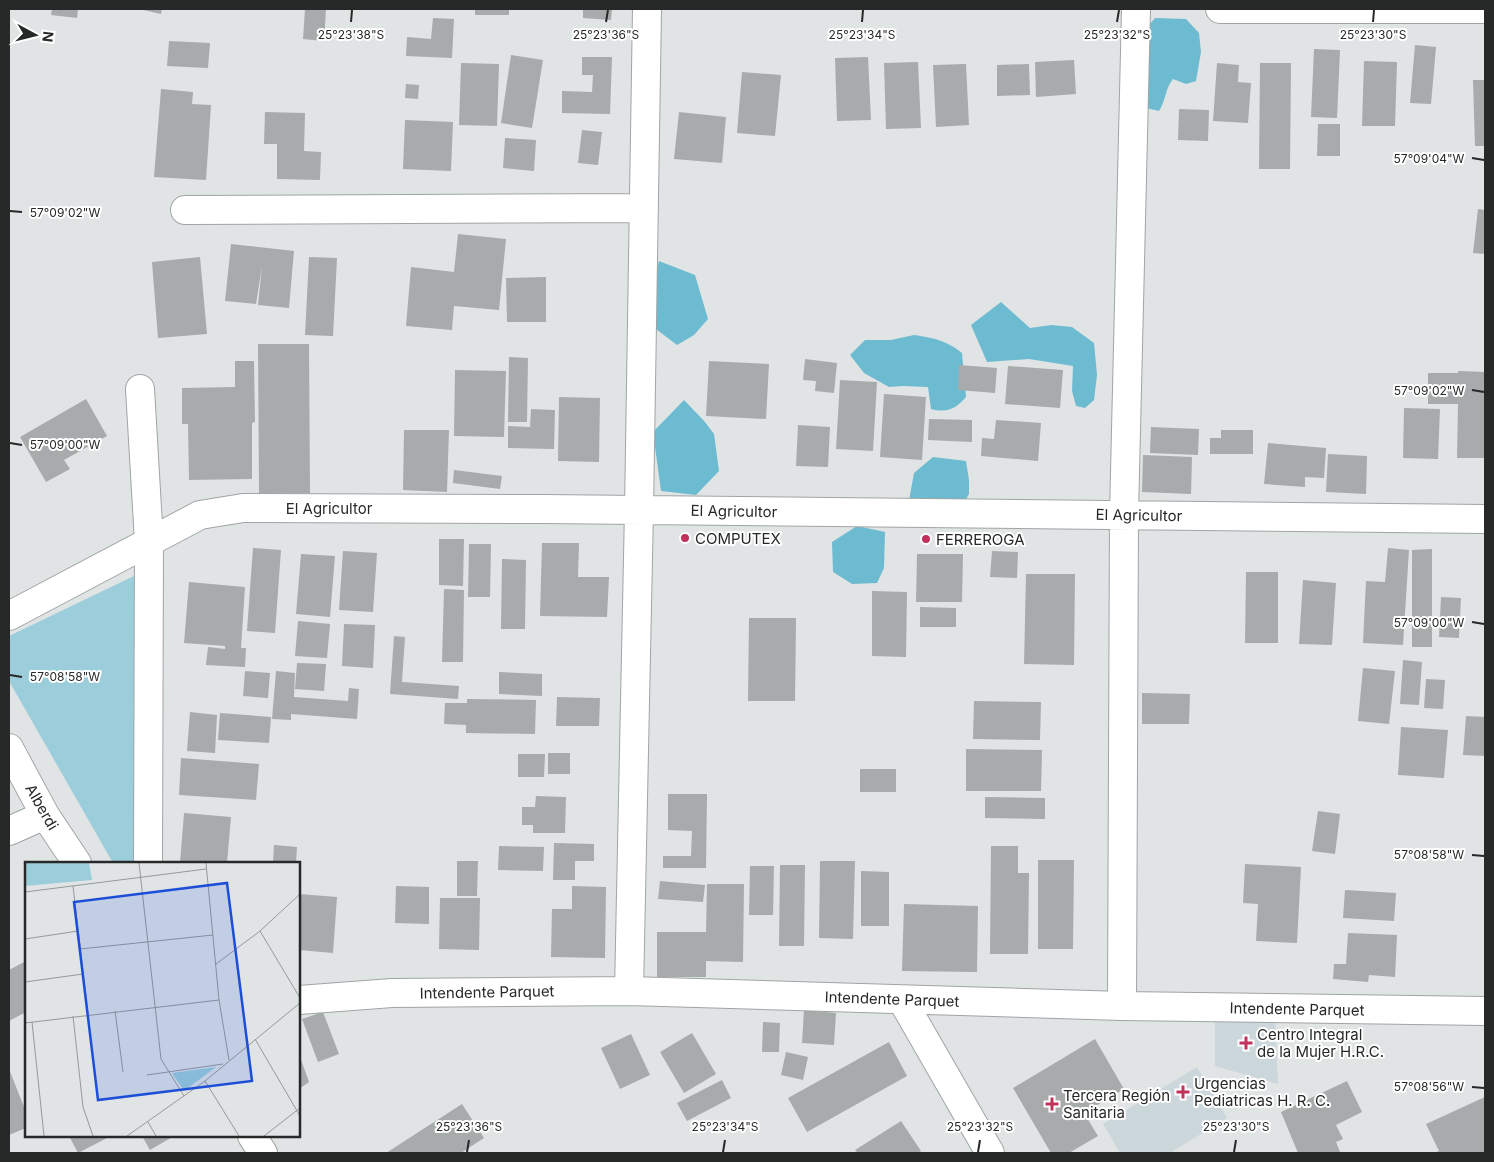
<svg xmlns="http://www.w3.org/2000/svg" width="1494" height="1162" font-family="Inter,sans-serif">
	<rect width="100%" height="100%" fill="#e0e4e5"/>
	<path fill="#ccd7db" d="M 1215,1008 L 1275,1021 L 1278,1084 L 1215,1066 Z
		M 1197,1067 L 1227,1118 L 1170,1153 L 1120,1153 L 1103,1124 Z"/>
	<path fill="#9ccddb" d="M 134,576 L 137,863 L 113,863 L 9,681 L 9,636 Z"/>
	<path fill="#6dbbd1" d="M 1155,18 L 1186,19 L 1199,33 L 1201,52 L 1196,81 L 1186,84 L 1173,79 C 1165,89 1166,100 1159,111 L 1146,108 L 1146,34 L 1150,24 Z
		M 659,261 L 695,275 L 708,319 L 694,335 L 677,345 L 652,326 L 650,294 Z
		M 1001,302 L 1030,328 L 1051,325 L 1072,327 L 1094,343 L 1097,375 L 1094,400 L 1085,408 L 1076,406 L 1072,391 L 1073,366 L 1029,359 L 987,362 L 971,325 Z
		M 914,335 C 933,338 946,340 962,353 L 966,397 C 955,409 948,413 931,409 L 928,387 L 903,386 L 889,387 L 864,373 L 850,355 L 865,340 L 891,340 Z
		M 684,400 L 705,422 L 714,434 L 719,471 L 696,495 L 661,491 L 653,432 Z
		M 933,457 L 966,461 L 969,480 L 969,494 L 961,508 L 908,506 L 914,473 Z
		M 857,526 L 885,532 L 884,568 L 877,583 L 852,584 L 833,572 L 832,542 Z"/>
	<path fill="#a7abac" d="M 52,9 L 78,9 L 77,18 L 51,15 Z
		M 139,9 L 162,9 L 161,14 Z
		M 305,9 L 326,9 L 324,41 L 303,39 Z
		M 475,9 L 509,9 L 509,15 L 475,15 Z
		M 583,9 L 612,9 L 611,20 L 583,18 Z
		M 433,18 L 454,19 L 452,58 L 406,56 L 407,37 L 431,39 Z
		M 169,41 L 210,43 L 208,68 L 167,66 Z
		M 1415,45 L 1436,47 L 1431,104 L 1410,103 Z
		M 1314,49 L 1340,50 L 1337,118 L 1311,117 Z
		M 511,55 L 543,60 L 532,128 L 501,123 Z
		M 582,57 L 612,57 L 610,114 L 562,113 L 562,91 L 592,92 L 593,75 L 582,75 Z
		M 868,57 L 871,120 L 837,121 L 835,58 Z
		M 1074,60 L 1076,94 L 1036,97 L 1035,62 Z
		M 1364,61 L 1397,62 L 1395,126 L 1362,126 Z
		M 918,62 L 921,128 L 886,129 L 884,63 Z
		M 461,63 L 499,64 L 497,126 L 459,125 Z
		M 1217,63 L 1239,65 L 1238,82 L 1251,83 L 1248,123 L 1213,121 Z
		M 1260,63 L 1291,63 L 1290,169 L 1259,169 Z
		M 966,64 L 969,125 L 936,127 L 933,65 Z
		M 1029,64 L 1030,95 L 997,96 L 997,65 Z
		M 742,72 L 781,75 L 775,136 L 737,133 Z
		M 1473,80 L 1485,80 L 1485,146 L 1475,146 Z
		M 406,84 L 419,85 L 418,99 L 405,98 Z
		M 161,89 L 193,92 L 192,104 L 211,105 L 206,180 L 154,177 Z
		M 1179,109 L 1209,110 L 1208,141 L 1178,140 Z
		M 265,112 L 305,113 L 304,151 L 321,152 L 320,180 L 277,179 L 277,144 L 264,144 Z
		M 679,112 L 726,117 L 722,163 L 674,159 Z
		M 405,120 L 453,122 L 451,171 L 403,169 Z
		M 1318,124 L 1340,124 L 1340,156 L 1317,156 Z
		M 582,130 L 602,132 L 598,165 L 578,163 Z
		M 505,138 L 536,140 L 534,171 L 503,168 Z
		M 1478,209 L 1485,210 L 1485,254 L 1473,253 Z
		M 458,234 L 506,239 L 499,310 L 454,306 L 452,330 L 406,326 L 411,267 L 454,272 Z
		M 231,244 L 294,251 L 289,308 L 258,305 L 262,266 L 256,304 L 225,301 Z
		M 200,257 L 207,334 L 158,338 L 152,262 Z
		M 309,257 L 337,258 L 333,336 L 305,335 Z
		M 546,277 L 546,322 L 507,322 L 506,278 Z
		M 258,344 L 309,344 L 310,493 L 259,493 Z
		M 509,357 L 528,358 L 527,422 L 508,422 Z
		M 805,359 L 837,363 L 834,393 L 815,391 L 816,381 L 803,380 Z
		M 235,361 L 254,361 L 255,422 L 252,423 L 252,479 L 189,480 L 188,424 L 182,424 L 182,388 L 235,387 Z
		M 709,361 L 769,364 L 766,419 L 706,416 Z
		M 959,365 L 997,368 L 995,393 L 958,390 Z
		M 1008,366 L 1063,370 L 1060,408 L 1005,404 Z
		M 455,370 L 506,371 L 504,437 L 454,436 Z
		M 1458,371 L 1485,372 L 1485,458 L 1457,458 L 1458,404 L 1428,404 L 1428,373 L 1458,373 Z
		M 840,380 L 877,382 L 873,451 L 836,449 Z
		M 884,394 L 926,397 L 922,460 L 880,457 Z
		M 559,397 L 600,398 L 599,462 L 558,461 Z
		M 86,399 L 107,436 L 64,460 L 70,469 L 46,482 L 20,437 Z
		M 1404,408 L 1440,409 L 1438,459 L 1403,458 Z
		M 531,409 L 555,410 L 554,449 L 508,448 L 508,426 L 530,427 Z
		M 929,419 L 972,420 L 972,442 L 928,440 Z
		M 996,420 L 1041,423 L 1038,461 L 981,456 L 982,438 L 994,439 Z
		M 798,425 L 830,427 L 828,467 L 796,466 Z
		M 1151,427 L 1199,429 L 1198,455 L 1150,453 Z
		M 404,430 L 449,430 L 447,492 L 403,490 Z
		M 1221,430 L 1253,430 L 1253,454 L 1210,454 L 1210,438 L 1221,438 Z
		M 1268,443 L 1326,448 L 1324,478 L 1305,477 L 1305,487 L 1264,484 Z
		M 1328,454 L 1367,456 L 1366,494 L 1326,492 Z
		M 1143,455 L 1192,457 L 1191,494 L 1142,492 Z
		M 454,470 L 502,476 L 500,489 L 453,483 Z
		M 439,539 L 464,539 L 463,586 L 439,585 Z
		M 542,543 L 579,543 L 578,577 L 609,577 L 607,617 L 540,616 Z
		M 469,544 L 491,544 L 490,597 L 468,597 Z
		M 253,548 L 281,550 L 275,633 L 247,631 Z
		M 1388,548 L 1409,550 L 1403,645 L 1363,643 L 1366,581 L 1385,582 Z
		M 1432,549 L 1432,647 L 1412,647 L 1412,550 Z
		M 343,551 L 377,553 L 373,612 L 339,610 Z
		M 992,551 L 1018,552 L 1017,578 L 990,577 Z
		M 301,554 L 335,556 L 330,617 L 296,614 Z
		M 917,554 L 963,554 L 962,602 L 916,602 Z
		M 502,559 L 526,560 L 525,629 L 501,629 Z
		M 1246,572 L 1278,572 L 1278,643 L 1245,643 Z
		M 1026,574 L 1075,574 L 1074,665 L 1024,664 Z
		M 1303,580 L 1336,583 L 1332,645 L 1299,644 Z
		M 189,582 L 245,587 L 241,648 L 246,648 L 245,667 L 206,665 L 208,647 L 225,649 L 225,646 L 184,643 Z
		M 444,589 L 464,590 L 463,662 L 442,662 Z
		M 872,591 L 907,592 L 906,657 L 872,656 Z
		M 1441,597 L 1461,598 L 1459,638 L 1439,637 Z
		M 920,607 L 956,608 L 956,627 L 920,627 Z
		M 749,618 L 796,618 L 795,701 L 748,701 Z
		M 298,621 L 330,624 L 327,658 L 295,656 Z
		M 344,624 L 375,625 L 373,668 L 342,666 Z
		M 394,636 L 405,637 L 402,682 L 459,686 L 458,699 L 390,694 Z
		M 1403,660 L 1422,662 L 1419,705 L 1400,704 Z
		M 297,663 L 326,664 L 324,691 L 295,689 Z
		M 1363,668 L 1395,671 L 1389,724 L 1358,721 Z
		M 245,671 L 270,673 L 268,698 L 243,696 Z
		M 276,671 L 295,673 L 294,697 L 348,701 L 349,688 L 359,689 L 357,719 L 291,714 L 291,720 L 272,719 Z
		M 499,672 L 542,674 L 542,696 L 499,694 Z
		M 1426,679 L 1445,680 L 1443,709 L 1424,708 Z
		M 1142,693 L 1190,694 L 1189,724 L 1142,724 Z
		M 557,697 L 600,698 L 599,726 L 556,726 Z
		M 467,699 L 536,700 L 535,734 L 466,733 L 466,725 L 444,724 L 445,703 L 467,703 Z
		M 974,701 L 1041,702 L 1040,740 L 973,739 Z
		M 190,712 L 217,715 L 215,753 L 187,751 Z
		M 220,713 L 271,717 L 269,743 L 218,740 Z
		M 1466,716 L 1485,717 L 1485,756 L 1463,755 Z
		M 1401,727 L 1448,730 L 1444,778 L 1398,775 Z
		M 966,749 L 1042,750 L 1041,791 L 966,791 Z
		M 548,753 L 570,753 L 570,774 L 548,774 Z
		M 518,754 L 545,754 L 544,777 L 518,777 Z
		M 181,758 L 259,764 L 256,800 L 179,795 Z
		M 860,769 L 896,769 L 896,792 L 860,792 Z
		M 668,794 L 707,794 L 706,868 L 663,868 L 663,856 L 691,856 L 692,831 L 668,830 Z
		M 536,796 L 566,797 L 565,833 L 533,833 L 533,825 L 522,825 L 522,807 L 535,807 Z
		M 985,797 L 1045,798 L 1045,819 L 985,818 Z
		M 1318,811 L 1340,814 L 1335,854 L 1312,851 Z
		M 184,813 L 231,817 L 227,863 L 180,863 Z
		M 554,843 L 594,844 L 594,861 L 575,861 L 575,880 L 553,880 Z
		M 274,845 L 297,847 L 296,863 L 273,863 Z
		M 499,846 L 544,847 L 543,871 L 498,870 Z
		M 991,846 L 1018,846 L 1018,873 L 1029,873 L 1028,954 L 990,954 Z
		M 1038,860 L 1074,860 L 1073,949 L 1038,949 Z
		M 457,861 L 478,861 L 477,896 L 457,896 Z
		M 820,861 L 855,861 L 853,939 L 819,938 Z
		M 1245,864 L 1301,867 L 1297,943 L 1256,941 L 1258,904 L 1243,903 Z
		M 780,865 L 805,865 L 804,946 L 779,946 Z
		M 750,866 L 774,866 L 773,915 L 749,915 Z
		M 861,871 L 889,872 L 889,926 L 861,926 Z
		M 660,881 L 705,885 L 703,902 L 658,899 Z
		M 707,884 L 744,884 L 743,962 L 706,961 L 706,977 L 657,977 L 657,932 L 706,932 Z
		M 396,886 L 429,887 L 429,924 L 395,923 Z
		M 572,886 L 606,887 L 605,958 L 551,957 L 552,909 L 572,909 Z
		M 1345,890 L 1396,893 L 1394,921 L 1343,918 Z
		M 299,894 L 337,897 L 333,953 L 299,950 Z
		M 440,898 L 480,898 L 479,950 L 439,949 Z
		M 904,904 L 978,906 L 977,972 L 902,971 Z
		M 1348,933 L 1397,935 L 1395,977 L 1369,975 L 1368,982 L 1333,979 L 1334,964 L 1346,964 Z
		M 26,961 L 26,1012 L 9,1021 L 9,970 Z
		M 804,1010 L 836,1013 L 834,1045 L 802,1043 Z
		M 323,1012 L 339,1054 L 318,1062 L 302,1019 Z
		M 763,1022 L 780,1023 L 779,1052 L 762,1052 Z
		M 692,1033 L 716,1074 L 684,1093 L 660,1052 Z
		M 631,1034 L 650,1075 L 620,1089 L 601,1048 Z
		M 1095,1039 L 1124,1089 L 1084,1113 L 1098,1136 L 1069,1153 L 1051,1153 L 1013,1088 Z
		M 889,1042 L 907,1076 L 807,1132 L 788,1098 Z
		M 786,1052 L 808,1057 L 803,1080 L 781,1075 Z
		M 299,1054 L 309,1082 L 299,1089 Z
		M 9,1069 L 26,1112 L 26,1128 L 9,1135 Z
		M 722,1080 L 731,1098 L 687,1121 L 677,1103 Z
		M 1347,1081 L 1362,1112 L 1336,1125 L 1343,1139 L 1336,1142 L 1340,1152 L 1337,1153 L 1298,1153 L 1281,1112 Z
		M 1485,1097 L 1485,1153 L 1434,1153 L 1439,1151 L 1426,1124 Z
		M 462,1104 L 484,1138 L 461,1153 L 386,1153 Z
		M 901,1121 L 921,1151 L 918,1153 L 858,1153 L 855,1150 Z
		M 69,1136 L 109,1136 L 109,1137 L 78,1153 Z
		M 142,1136 L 174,1136 L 150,1150 Z"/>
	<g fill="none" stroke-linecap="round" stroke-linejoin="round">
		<defs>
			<path id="street" d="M 1220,9 L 1485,9
				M 185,210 L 644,208
				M 140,389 L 149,542 L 148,863
				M 9,616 L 200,515 L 243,508 L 543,509 L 1485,519
				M 9,748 L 45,815 L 77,863
				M 9,831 L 45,815
				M 629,991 L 639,510 L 647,9
				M 299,1000 L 392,993 L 629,991 L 1122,1006 L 1485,1011
				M 902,1000 L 990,1153
				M 1122,1006 L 1124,515 L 1136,9
				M 252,1136 L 263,1153"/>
		</defs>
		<use href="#street" stroke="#a0a4a5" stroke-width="30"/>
		<use href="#street" stroke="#fff" stroke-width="28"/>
	</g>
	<path fill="none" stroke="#272828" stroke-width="2" d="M 351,22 L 352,10M 606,22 L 608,10M 862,22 L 863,10M 1117,22 L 1119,10M 1373,22 L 1374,10M 1472,158 L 1484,160M 10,211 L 22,212M 1472,390 L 1484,392M 10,443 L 22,445M 1472,622 L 1484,624M 10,675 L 22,677M 1472,855 L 1484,856M 1472,1087 L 1484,1088M 467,1152 L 469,1140M 723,1152 L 725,1140M 978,1152 L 980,1140M 1234,1152 L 1236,1140"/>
	<g fill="#c0315c" stroke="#fff" stroke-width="2">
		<circle cx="685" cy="538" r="5"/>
		<circle cx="926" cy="539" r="5"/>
		<path d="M1243.5 1035.5h5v5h5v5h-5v5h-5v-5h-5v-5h5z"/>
		<path d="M1180.5 1084.5h5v5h5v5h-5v5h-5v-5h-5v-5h5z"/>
		<path d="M1049.5 1096.5h5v5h5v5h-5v5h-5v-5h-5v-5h5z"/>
	</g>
	<g text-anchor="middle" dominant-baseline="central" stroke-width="4" stroke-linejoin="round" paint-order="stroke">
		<g font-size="15" fill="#272828" stroke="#fff">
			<text x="329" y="508">El Agricultor</text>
			<text transform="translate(734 511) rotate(1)">El Agricultor</text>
			<text transform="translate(1139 515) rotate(1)">El Agricultor</text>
			<text transform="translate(42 807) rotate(60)">Alberdi</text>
			<text transform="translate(487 992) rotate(-1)">Intendente Parquet</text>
			<text transform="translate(892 999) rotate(2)">Intendente Parquet</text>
			<text transform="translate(1297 1009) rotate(1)">Intendente Parquet</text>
		</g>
		<g font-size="15" fill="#272828" stroke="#fff" text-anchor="start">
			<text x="695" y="538">COMPUTEX</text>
			<text x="936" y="539">FERREROGA</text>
			<text x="1257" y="1034">Centro Integral<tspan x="1257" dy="17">de la Mujer H.R.C.</tspan></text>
			<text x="1194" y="1083">Urgencias<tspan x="1194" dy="17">Pediatricas H. R. C.</tspan></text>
			<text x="1063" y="1095">Tercera Región<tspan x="1063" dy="17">Sanitaria</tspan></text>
		</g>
	</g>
	<g transform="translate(25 862)">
		<rect width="275" height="275" fill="#e0e4e5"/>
		<path d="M 0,1 L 64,1 L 67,18 L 0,24 ZM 191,205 L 159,229 L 147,211 Z" fill="#9ccddb"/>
		<path fill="none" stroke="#969999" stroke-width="1" d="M 114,1 L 136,197 L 159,234M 181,1 L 194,138 L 204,198M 48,24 L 63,152M 0,30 L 181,7M 235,69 L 275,136M 0,77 L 53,69M 55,87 L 188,73M 191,102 L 235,69 L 275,32M 0,120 L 58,112M 90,149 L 98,210M 48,154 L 58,245 L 68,274M 7,160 L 19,274M 0,161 L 194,138M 230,177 L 275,254M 122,213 L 198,202M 180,219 L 214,274M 123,260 L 131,274M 102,274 L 180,219 L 275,141M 239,274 L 275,246"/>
		<path fill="#1d4ed8" fill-opacity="0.15" stroke="#1d4ed8" stroke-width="2.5" d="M 202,21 L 227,219 L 73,238 L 49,40 Z"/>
		<rect width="275" height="275" fill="none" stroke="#272828" stroke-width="2.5"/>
	</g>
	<g font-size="12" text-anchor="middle" fill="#272828" stroke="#fff" stroke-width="4" stroke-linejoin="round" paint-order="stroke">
		<text x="351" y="39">25°23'38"S</text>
		<text x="606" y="39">25°23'36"S</text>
		<text x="862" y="39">25°23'34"S</text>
		<text x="1117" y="39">25°23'32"S</text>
		<text x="1373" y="39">25°23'30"S</text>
		<text x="1429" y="163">57°09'04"W</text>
		<text x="65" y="217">57°09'02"W</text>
		<text x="1429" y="395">57°09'02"W</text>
		<text x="65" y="449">57°09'00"W</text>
		<text x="1429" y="627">57°09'00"W</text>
		<text x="65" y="681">57°08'58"W</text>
		<text x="1429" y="859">57°08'58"W</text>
		<text x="1429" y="1091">57°08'56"W</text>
		<text x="469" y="1131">25°23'36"S</text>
		<text x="725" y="1131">25°23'34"S</text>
		<text x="980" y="1131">25°23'32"S</text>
		<text x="1236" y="1131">25°23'30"S</text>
	</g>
	<rect width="1494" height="1162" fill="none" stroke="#272828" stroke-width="20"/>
	<g transform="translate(35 35) rotate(97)" stroke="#ffffff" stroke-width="4" paint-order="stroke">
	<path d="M0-4L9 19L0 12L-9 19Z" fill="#272828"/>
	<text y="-8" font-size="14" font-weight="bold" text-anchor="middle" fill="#272828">N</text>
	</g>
</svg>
